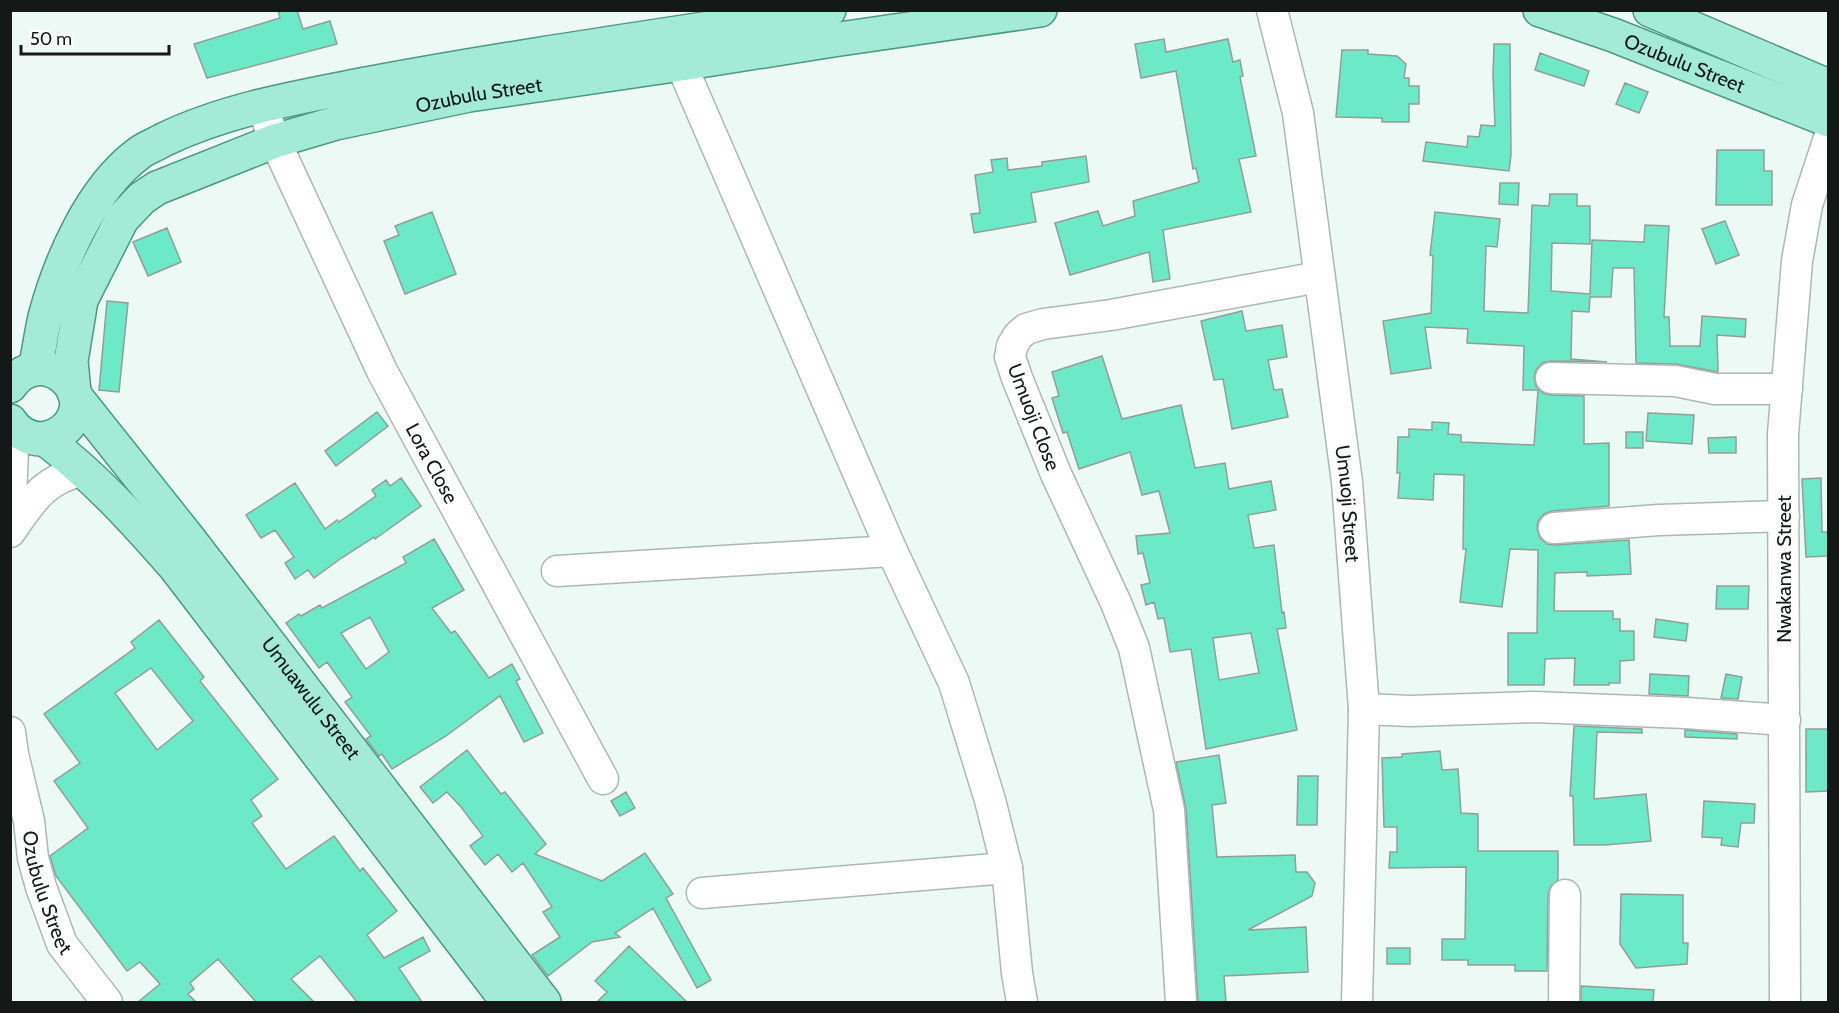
<svg xmlns="http://www.w3.org/2000/svg" width="1839" height="1013" font-family="Cabin,sans-serif">
	<rect width="100%" height="100%" fill="#ecf9f5"/>
	<path fill="#6ce9c6" stroke="#929e9a" stroke-width="1.5" fill-rule="evenodd" d="M 278,10 L 297,10 L 303,29 L 330,21 L 337,44 L 207,78 L 194,44 L 280,18 Z
		M 1164,39 L 1166,52 L 1228,39 L 1233,62 L 1240,60 L 1243,76 L 1240,77 L 1256,156 L 1239,159 L 1251,212 L 1163,230 L 1170,279 L 1153,282 L 1149,252 L 1070,275 L 1055,223 L 1098,211 L 1103,226 L 1135,216 L 1133,201 L 1199,182 L 1196,168 L 1193,169 L 1176,71 L 1141,78 L 1135,44 Z
		M 1494,44 L 1510,44 L 1511,155 L 1509,171 L 1423,161 L 1426,142 L 1467,147 L 1468,136 L 1479,137 L 1481,125 L 1495,126 L 1493,76 Z
		M 1342,50 L 1368,50 L 1368,54 L 1397,56 L 1406,64 L 1404,78 L 1409,78 L 1409,86 L 1419,86 L 1419,104 L 1409,104 L 1409,122 L 1382,122 L 1382,118 L 1336,117 Z
		M 1540,53 L 1589,71 L 1584,86 L 1535,70 Z
		M 1625,83 L 1648,92 L 1639,113 L 1616,104 Z
		M 1717,150 L 1764,150 L 1764,171 L 1772,171 L 1772,205 L 1716,205 Z
		M 1086,156 L 1089,182 L 1031,193 L 1036,222 L 974,233 L 971,214 L 980,213 L 975,175 L 993,172 L 991,160 L 1007,158 L 1008,170 L 1042,166 L 1042,162 Z
		M 1500,183 L 1519,183 L 1518,205 L 1499,204 Z
		M 1550,194 L 1577,194 L 1577,206 L 1590,206 L 1590,244 L 1552,243 L 1551,291 L 1590,294 L 1592,240 L 1644,242 L 1645,225 L 1669,226 L 1664,317 L 1669,317 L 1670,346 L 1700,346 L 1702,316 L 1746,319 L 1745,337 L 1717,335 L 1718,372 L 1676,364 L 1636,363 L 1634,268 L 1613,268 L 1611,297 L 1590,297 L 1589,312 L 1572,311 L 1571,359 L 1607,362 L 1551,361 L 1542,363 L 1536,370 L 1534,377 L 1536,386 L 1543,393 L 1551,395 L 1584,396 L 1584,444 L 1609,443 L 1609,506 L 1552,511 L 1544,514 L 1538,521 L 1537,529 L 1540,538 L 1547,544 L 1555,545 L 1629,540 L 1631,574 L 1587,576 L 1587,572 L 1555,573 L 1554,611 L 1613,611 L 1613,619 L 1620,619 L 1620,631 L 1634,631 L 1634,660 L 1620,661 L 1620,683 L 1609,683 L 1609,685 L 1574,685 L 1575,658 L 1545,659 L 1544,685 L 1508,685 L 1508,633 L 1537,633 L 1538,550 L 1510,549 L 1502,607 L 1460,602 L 1466,549 L 1463,549 L 1464,475 L 1434,474 L 1433,500 L 1398,498 L 1400,473 L 1397,473 L 1398,437 L 1409,437 L 1409,429 L 1432,430 L 1432,422 L 1449,423 L 1448,434 L 1461,435 L 1461,442 L 1534,445 L 1538,390 L 1523,390 L 1524,346 L 1467,343 L 1468,329 L 1425,327 L 1431,368 L 1391,374 L 1383,321 L 1431,313 L 1433,256 L 1430,255 L 1435,212 L 1500,219 L 1497,247 L 1486,246 L 1484,311 L 1528,313 L 1532,205 L 1549,206 Z
		M 432,212 L 456,274 L 405,294 L 384,241 L 399,235 L 395,226 Z
		M 1725,221 L 1739,255 L 1716,264 L 1702,229 Z
		M 167,228 L 181,262 L 148,276 L 133,242 Z
		M 107,301 L 128,303 L 119,392 L 99,390 Z
		M 1242,311 L 1246,331 L 1282,325 L 1287,357 L 1268,360 L 1274,390 L 1282,389 L 1288,417 L 1232,429 L 1223,379 L 1214,380 L 1201,321 Z
		M 1102,356 L 1122,419 L 1181,405 L 1195,468 L 1225,463 L 1229,489 L 1271,481 L 1276,510 L 1248,515 L 1254,548 L 1274,545 L 1282,613 L 1284,612 L 1286,628 L 1277,629 L 1297,730 L 1206,749 L 1191,649 L 1170,652 L 1164,618 L 1158,619 L 1154,602 L 1146,605 L 1141,585 L 1150,583 L 1143,553 L 1138,554 L 1136,536 L 1170,533 L 1159,491 L 1142,495 L 1130,452 L 1079,469 L 1067,432 L 1063,433 L 1052,398 L 1059,396 L 1052,372 ZM 1251,633 L 1259,673 L 1219,680 L 1213,638 Z
		M 377,412 L 388,426 L 336,466 L 325,451 Z
		M 1648,413 L 1694,415 L 1692,444 L 1646,441 Z
		M 1626,432 L 1643,432 L 1643,448 L 1626,448 Z
		M 1736,437 L 1736,453 L 1709,453 L 1708,438 Z
		M 401,478 L 421,506 L 375,539 L 374,537 L 343,557 L 314,578 L 308,570 L 295,579 L 285,563 L 294,557 L 275,530 L 261,538 L 246,515 L 295,483 L 325,529 L 337,520 L 339,522 L 376,496 L 372,490 L 386,480 L 390,486 Z
		M 1821,478 L 1822,532 L 1828,532 L 1828,556 L 1806,557 L 1802,479 Z
		M 434,539 L 464,590 L 432,608 L 451,633 L 455,631 L 489,678 L 512,664 L 520,679 L 516,681 L 543,733 L 524,742 L 500,696 L 446,736 L 392,769 L 382,754 L 379,756 L 366,739 L 371,736 L 345,702 L 352,697 L 327,662 L 319,668 L 286,623 L 299,614 L 301,616 L 320,605 L 322,608 L 406,563 L 403,557 ZM 370,617 L 389,652 L 366,669 L 341,633 Z
		M 1717,586 L 1749,586 L 1748,609 L 1716,609 Z
		M 1656,619 L 1688,624 L 1686,641 L 1654,637 Z
		M 159,620 L 204,677 L 200,681 L 278,779 L 251,800 L 262,816 L 252,823 L 286,869 L 334,836 L 360,871 L 363,868 L 397,911 L 367,935 L 384,958 L 423,937 L 430,951 L 399,968 L 422,1002 L 357,1002 L 320,956 L 291,979 L 314,1002 L 256,1002 L 218,959 L 190,983 L 194,989 L 188,994 L 196,1002 L 138,1002 L 160,984 L 140,962 L 127,971 L 56,876 L 50,856 L 88,828 L 54,781 L 80,763 L 44,714 L 135,648 L 131,642 ZM 151,668 L 193,721 L 157,750 L 115,693 Z
		M 1650,674 L 1689,676 L 1688,696 L 1649,694 Z
		M 1726,674 L 1742,677 L 1738,699 L 1721,698 Z
		M 1574,726 L 1642,729 L 1642,733 L 1597,732 L 1594,799 L 1646,794 L 1651,841 L 1605,845 L 1574,845 L 1573,796 L 1570,796 Z
		M 1806,729 L 1828,729 L 1828,791 L 1806,792 Z
		M 1685,730 L 1737,734 L 1737,739 L 1685,737 Z
		M 467,750 L 501,794 L 505,792 L 546,844 L 535,854 L 602,881 L 645,853 L 673,894 L 666,898 L 711,980 L 697,988 L 653,908 L 615,933 L 620,937 L 592,942 L 548,976 L 532,955 L 560,937 L 543,912 L 552,907 L 523,863 L 512,872 L 498,854 L 485,865 L 470,846 L 483,836 L 461,807 L 447,792 L 433,803 L 420,787 Z
		M 1440,751 L 1442,770 L 1458,769 L 1461,813 L 1478,814 L 1478,851 L 1558,851 L 1558,880 L 1551,886 L 1548,895 L 1547,971 L 1515,971 L 1515,965 L 1468,965 L 1468,960 L 1442,960 L 1442,939 L 1465,939 L 1466,867 L 1389,868 L 1390,852 L 1397,852 L 1397,827 L 1384,827 L 1382,758 L 1402,757 L 1402,754 Z
		M 1219,755 L 1226,803 L 1212,805 L 1217,857 L 1295,855 L 1296,872 L 1307,872 L 1315,883 L 1312,896 L 1248,930 L 1306,927 L 1308,972 L 1224,976 L 1226,1002 L 1198,1002 L 1186,809 L 1176,762 Z
		M 1298,776 L 1318,776 L 1317,825 L 1297,825 Z
		M 626,792 L 635,808 L 620,816 L 611,801 Z
		M 1704,801 L 1755,804 L 1754,823 L 1741,823 L 1738,847 L 1721,845 L 1722,838 L 1702,837 Z
		M 1621,894 L 1683,895 L 1683,943 L 1688,943 L 1687,964 L 1636,968 L 1620,944 Z
		M 629,946 L 687,1002 L 597,1002 L 607,992 L 595,981 Z
		M 1387,948 L 1410,948 L 1410,964 L 1387,964 Z
		M 1581,986 L 1654,990 L 1653,1002 L 1581,1002 Z"/>
	<g fill="none" stroke-linecap="round" stroke-linejoin="round">
		<defs>
			<g id="minor">
				<path id="s1" d="M 1272,10 L 1298,113 L 1347,482 L 1364,709 L 1357,1002"/>
				<path d="M 682,40 L 681,64 L 892,551 L 954,683 L 990,800 L 1007,868 L 1017,973 L 1022,1002"/>
				<path id="s2" d="M 262,106 L 275,141 L 382,371 L 603,779"/>
				<path d="M 1551,378 L 1675,381 L 1715,389 L 1787,389"/>
				<path d="M 10,519 L 14,427"/>
				<path d="M 1554,528 L 1659,520 L 1784,516"/>
				<path d="M 10,532 C 33,499 43,480 84,470"/>
				<path d="M 557,571 L 892,551"/>
				<path d="M 1364,709 L 1410,711 L 1534,707 L 1686,713 L 1785,720"/>
				<path id="s3" d="M 10,732 L 13,754 L 29,821 L 33,858 L 41,887 L 62,944 L 107,1002"/>
				<path d="M 702,893 L 1007,868"/>
				<path d="M 1181,1002 L 1169,810 L 1134,648 L 1116,603 L 1056,474 L 1017,378 L 1010,357 L 1012,346 L 1018,336 L 1026,329 L 1043,324 L 1111,315 L 1319,277"/>
				<path d="M 1564,1002 L 1565,895"/>
				<path d="M 1785,1002 L 1783,434 L 1797,261 L 1807,205 L 1828,141"/>
			</g>
			<g id="major">
				<path id="s4" d="M 1540,10 L 1613,35 L 1828,120"/>
				<path d="M 1650,10 L 1828,86"/>
				<path d="M 35,369 C 39,352 41,334 45,317 C 60,261 91,189 138,154 C 145,148 155,145 163,140 C 225,110 294,98 361,85 C 516,56 673,34 829,10"/>
				<path d="M 10,386 C 40,342 100,391 67,427 C 60,434 51,438 42,439 C 28,439 17,432 10,421"/>
				<path id="s5" d="M 74,392 L 71,361 L 81,300 L 122,219 L 142,198 L 157,188 L 275,141 L 336,123 L 469,95 L 681,64 L 833,40 L 1040,10"/>
				<path id="s6" d="M 76,397 L 189,539 L 544,1002"/>
				<path d="M 45,439 C 95,477 135,521 176,568 L 508,1002"/>
			</g>
		</defs>
		<use href="#minor" stroke="#acb8b3" stroke-width="33"/>
		<use href="#major" stroke="#4b9982" stroke-width="36"/>
		<use href="#minor" stroke="#fff" stroke-width="30"/>
		<use href="#major" stroke="#a4ebd7" stroke-width="33"/>
	</g>
	<g text-anchor="middle" dominant-baseline="central" stroke-width="4.5" stroke-linejoin="round" paint-order="stroke">
		<g font-size="20" fill="#141817" stroke="#fff">
			<text stroke="none"><textPath href="#s4" startOffset="154">Ozubulu Street</textPath></text>
			<text stroke="none"><textPath href="#s5" startOffset="567">Ozubulu Street</textPath></text>
			<text transform="translate(1034 417) rotate(69)">Umuoji Close</text>
			<text stroke="none"><textPath href="#s2" startOffset="396">Lora Close</textPath></text>
			<text stroke="none"><textPath href="#s1" startOffset="500">Umuoji Street</textPath></text>
			<text transform="translate(1784 569) rotate(-90)">Nwakanwa Street</text>
			<text stroke="none"><textPath href="#s6" startOffset="382">Umuawulu Street</textPath></text>
			<text stroke="none"><textPath href="#s3" startOffset="165">Ozubulu Street</textPath></text>
		</g>
	</g>
	<rect width="1839" height="1013" fill="none" stroke="#141817" stroke-width="24"/>
	<path d="M21 45v9h148v-9" fill="none" stroke="#141817" stroke-width="3"/>
	<text x="30" y="45" font-size="18" fill="#141817" stroke="#ffffff" stroke-width="4.5" paint-order="stroke">50 m</text>
</svg>
